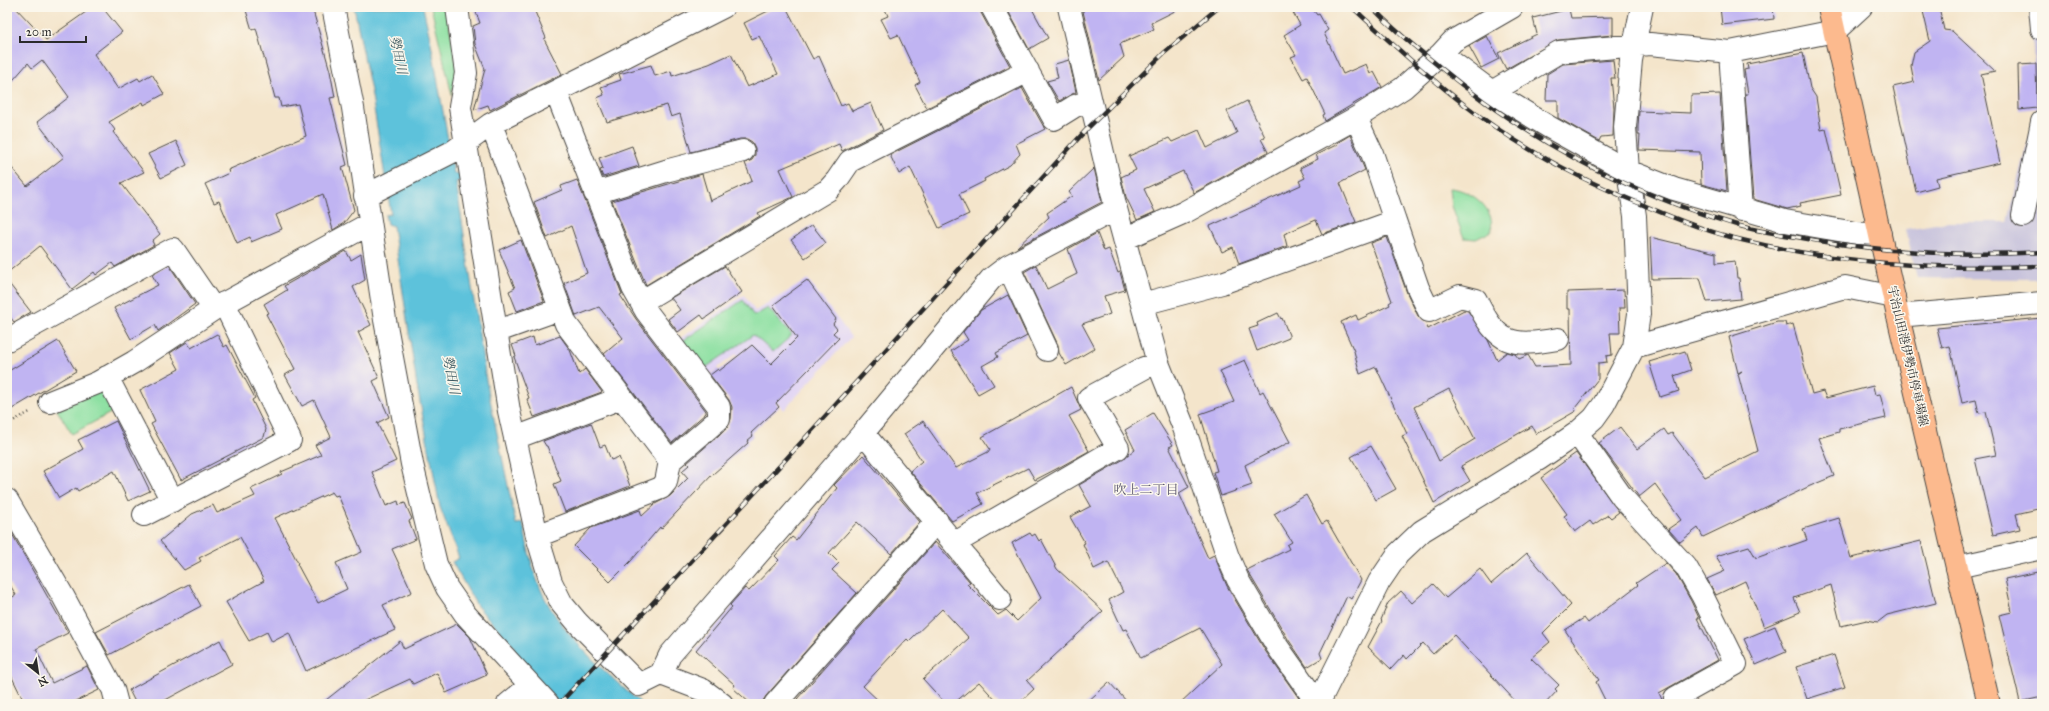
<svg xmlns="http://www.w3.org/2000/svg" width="2049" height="711" font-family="'IM FELL Great Primer','Noto Serif JP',serif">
	<rect width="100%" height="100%" fill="#fbf7ec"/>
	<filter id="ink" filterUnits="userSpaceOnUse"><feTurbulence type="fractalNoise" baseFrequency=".025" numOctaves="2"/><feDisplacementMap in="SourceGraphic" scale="8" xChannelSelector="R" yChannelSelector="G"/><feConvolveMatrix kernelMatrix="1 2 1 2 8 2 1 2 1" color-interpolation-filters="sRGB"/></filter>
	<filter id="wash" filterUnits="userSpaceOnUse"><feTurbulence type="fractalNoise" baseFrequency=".012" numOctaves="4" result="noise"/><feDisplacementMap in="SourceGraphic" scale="16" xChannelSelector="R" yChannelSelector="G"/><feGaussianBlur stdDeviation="0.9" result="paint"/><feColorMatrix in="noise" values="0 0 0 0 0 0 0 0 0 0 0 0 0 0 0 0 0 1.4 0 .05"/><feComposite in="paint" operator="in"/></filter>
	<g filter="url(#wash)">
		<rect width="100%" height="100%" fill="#f4e5cb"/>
		<path fill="#e1d4f4" d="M 808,279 L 851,337 L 784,410 L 736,354 L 706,377 L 676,341 L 744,295 L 755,311 Z"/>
		<path fill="#c5c0db" d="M 2042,7 L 2042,279 L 1917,278 L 1906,229 L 1947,222 L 2008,222 L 2022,161 L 2037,114 L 2031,17 Z"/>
		<path fill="#8de0a2" stroke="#5c8666" d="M 431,7 L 446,7 L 457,66 L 452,95 Z
			M 1450,188 C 1466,189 1487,202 1491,219 C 1492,222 1491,228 1492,231 L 1476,239 L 1464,238 L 1452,206 Z
			M 743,300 L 754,316 L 768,308 L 792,335 L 773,352 L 753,335 L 705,368 L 681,342 Z
			M 93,391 L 106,394 L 114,411 L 72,434 L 57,410 Z"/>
		<path fill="#5dc2db" stroke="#447683" d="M 354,7 L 423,7 L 431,43 L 454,174 L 461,173 L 463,180 L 456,182 L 486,380 L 516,524 L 523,523 C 527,544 531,565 539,585 C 556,630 606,673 642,704 L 560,704 L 512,655 L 514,647 L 477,606 L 452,562 L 459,558 L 440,507 L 417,386 L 393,226 L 387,224 L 385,215 L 391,214 L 372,96 Z"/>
		<g id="blocks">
			<path fill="#c0b4f2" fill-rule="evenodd" d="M 7,7 L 15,7 L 46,40 L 93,7 L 102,7 L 122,32 L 94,54 L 118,89 L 138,78 L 140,81 L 152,74 L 164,94 L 144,105 L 143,102 L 109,122 L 115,130 L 113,132 L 144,172 L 121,183 L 160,234 L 152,241 L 154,245 L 115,267 L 112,263 L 96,275 L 94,272 L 72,289 L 40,246 L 7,273 L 7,162 L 27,186 L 64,157 L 37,122 L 69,97 L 42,60 L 32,68 L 28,63 L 7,87 Z
				M 245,7 L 312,7 L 330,71 L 335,97 L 330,98 L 347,165 L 342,167 L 354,210 L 344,223 L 333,230 L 323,194 L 276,215 L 282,229 L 251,242 L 250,237 L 237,243 L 219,201 L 214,203 L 205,184 L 229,173 L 228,170 L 306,136 L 298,104 L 281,107 L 279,98 L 275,98 L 256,28 L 252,30 Z
				M 474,7 L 533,7 L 546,38 L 544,39 L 562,74 L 490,110 L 488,105 L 474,110 L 485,69 L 475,44 L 473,26 L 480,23 Z
				M 776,7 L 786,7 L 813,59 L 819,56 L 841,106 L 848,103 L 852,111 L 871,103 L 883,130 L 842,151 L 839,144 L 780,169 L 793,197 L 758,213 L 760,216 L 646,285 L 612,201 L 702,174 L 710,201 L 752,181 L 745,163 L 752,160 L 755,155 L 755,148 L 752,142 L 747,139 L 740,139 L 691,152 L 680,114 L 671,117 L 667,105 L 607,122 L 597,98 L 604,95 L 601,87 L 621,80 L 619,74 L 651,65 L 655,76 L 671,71 L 672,76 L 709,64 L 731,54 L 747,87 L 778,74 L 759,36 L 752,39 L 744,23 Z
				M 884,7 L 980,7 L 981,13 L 1010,66 L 927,108 L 915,85 L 920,82 L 898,35 L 891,38 L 881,19 L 888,16 Z
				M 1006,7 L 1031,7 L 1048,38 L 1029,49 Z
				M 1082,7 L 1183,7 L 1151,23 L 1154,29 L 1120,44 L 1124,57 L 1099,80 Z
				M 1290,7 L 1311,7 L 1317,15 L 1319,14 L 1328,30 L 1324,33 L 1343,74 L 1366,64 L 1370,74 L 1374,72 L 1382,87 L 1325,121 L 1323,115 L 1325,114 L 1307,77 L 1303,79 L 1291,57 L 1296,55 L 1284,35 L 1300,25 Z
				M 1720,7 L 1773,7 L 1774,19 L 1722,25 Z
				M 1922,7 L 1939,7 L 1944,30 L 1952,31 L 1995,71 L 1981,74 L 2000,163 L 1936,178 L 1938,186 L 1916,192 L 1893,87 L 1914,82 L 1911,66 L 1914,52 L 1930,41 Z
				M 1569,9 L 1571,18 L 1613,17 L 1613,35 L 1558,40 L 1506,69 L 1498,53 L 1537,34 L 1533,18 Z
				M 1487,36 L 1499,59 L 1481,68 L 1469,46 Z
				M 1803,53 L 1810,88 L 1816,97 L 1821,130 L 1826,129 L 1841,195 L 1800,203 L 1801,206 L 1787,209 L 1753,199 L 1745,94 L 1748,94 L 1744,70 L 1748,69 L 1747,64 Z
				M 1069,60 L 1076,92 L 1059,101 L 1047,81 L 1058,78 L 1055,64 Z
				M 1613,60 L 1615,78 L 1611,78 L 1614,108 L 1613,136 L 1601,137 L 1599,141 L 1558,118 L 1558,100 L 1546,100 L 1547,74 L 1563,64 Z
				M 2036,64 L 2037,108 L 2019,110 L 2018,65 Z
				M 1022,88 L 1045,129 L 1016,144 L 1020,154 L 1010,165 L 984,179 L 985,181 L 959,194 L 969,214 L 939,228 L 910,167 L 899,174 L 890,155 Z
				M 1720,94 L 1727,191 L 1701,184 L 1700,152 L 1639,150 L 1640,135 L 1638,135 L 1638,127 L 1639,111 L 1691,113 L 1691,95 Z
				M 1247,101 L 1265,137 L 1261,139 L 1268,152 L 1194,193 L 1183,171 L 1144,189 L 1155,212 L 1137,220 L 1126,197 L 1121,177 L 1136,170 L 1129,156 L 1169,138 L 1172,142 L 1199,130 L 1207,148 L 1237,133 L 1227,111 Z
				M 1350,135 L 1365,170 L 1340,183 L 1356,222 L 1322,234 L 1316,220 L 1284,234 L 1287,246 L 1239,264 L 1233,247 L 1222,252 L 1210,226 L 1301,185 L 1299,181 L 1305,178 L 1300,168 L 1318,159 L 1316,155 L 1338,144 L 1337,143 Z
				M 176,141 L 187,165 L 161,178 L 148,154 Z
				M 632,146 L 639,166 L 603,177 L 600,170 L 603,169 L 599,158 Z
				M 1094,168 L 1102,202 L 1017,247 L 1049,217 L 1047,213 L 1072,196 L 1069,192 Z
				M 577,180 L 622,294 L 620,295 L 636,319 L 706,411 L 706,413 L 672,443 L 604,354 L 623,338 L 599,307 L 576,316 L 564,283 L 587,273 L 571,226 L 547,238 L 534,202 L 562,190 L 561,186 Z
				M 812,225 L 826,243 L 805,258 L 791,240 Z
				M 1097,233 L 1104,251 L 1109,249 L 1118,273 L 1120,272 L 1125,290 L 1104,296 L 1110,314 L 1082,324 L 1095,348 L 1066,365 L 1059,353 L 1058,345 L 1024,272 L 1036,265 L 1047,289 L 1077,274 L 1068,249 Z
				M 1387,237 L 1407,293 L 1418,316 L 1425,322 L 1428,329 L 1464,310 L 1468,311 L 1488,340 L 1497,360 L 1507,352 L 1515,354 L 1519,359 L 1528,355 L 1535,367 L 1571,365 L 1570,309 L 1567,309 L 1567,292 L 1624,290 L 1625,308 L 1619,308 L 1620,333 L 1610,333 L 1612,355 L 1606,356 L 1607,362 L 1598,363 L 1598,379 L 1575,408 L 1576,411 L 1536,434 L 1532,426 L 1461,466 L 1470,481 L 1434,503 L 1402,436 L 1407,434 L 1376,367 L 1360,374 L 1354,351 L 1341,322 L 1356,315 L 1358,320 L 1390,305 L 1389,303 L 1392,301 L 1371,243 ZM 1449,389 L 1475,439 L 1439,461 L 1414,407 Z
				M 1650,237 L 1716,253 L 1716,263 L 1735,261 L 1737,278 L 1739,278 L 1741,299 L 1707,302 L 1700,278 L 1652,279 Z
				M 521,240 L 544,301 L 517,311 L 509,291 L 515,288 L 499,250 Z
				M 346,251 L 351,260 L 361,254 L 365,280 L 353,287 L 371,325 L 358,332 L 379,378 L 373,381 L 389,417 L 377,423 L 396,461 L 372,472 L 386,506 L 398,501 L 399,505 L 405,503 L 412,519 L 409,521 L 416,539 L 392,549 L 412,592 L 383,605 L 395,630 L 306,671 L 289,633 L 272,642 L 267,632 L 249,641 L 226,602 L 264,581 L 240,537 L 199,558 L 201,561 L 184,570 L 160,541 L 192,514 L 213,505 L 217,513 L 255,496 L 251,489 L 282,474 L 281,472 L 321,455 L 315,445 L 331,437 L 314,400 L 302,406 L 285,375 L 295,369 L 266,314 L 269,313 L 264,304 L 287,290 L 284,286 ZM 332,492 L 335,496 L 338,495 L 362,552 L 336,563 L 347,589 L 318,603 L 297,564 L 298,563 L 275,518 Z
				M 169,265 L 195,304 L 158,331 L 155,325 L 131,339 L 114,308 L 158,285 L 152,275 Z
				M 725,266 L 742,292 L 704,319 L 701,315 L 678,332 L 668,319 L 680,310 L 671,298 Z
				M 807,280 L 836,319 L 833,324 L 837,329 L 833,333 L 839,338 L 776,403 L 779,407 L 751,433 L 753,436 L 747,441 L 748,443 L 713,474 L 661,529 L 660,527 L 631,561 L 610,582 L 574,546 L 591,528 L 640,510 L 642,516 L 655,504 L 670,496 L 688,478 L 682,471 L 689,465 L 687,463 L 727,428 L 731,419 L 732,407 L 729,400 L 710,375 L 718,369 L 719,371 L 752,345 L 771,364 L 797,338 L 773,305 Z
				M 7,281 L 31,312 L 14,322 L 7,313 Z
				M 1008,295 L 1027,336 L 996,353 L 998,357 L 982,366 L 994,385 L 978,394 L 951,351 L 968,340 L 963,332 L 981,310 Z
				M 1278,313 L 1281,319 L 1282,318 L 1289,335 L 1289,338 L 1257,351 L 1249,329 L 1258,326 L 1257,323 Z
				M 2042,318 L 2042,508 L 2016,514 L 2020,529 L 1993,535 L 1975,459 L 1996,455 L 1986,412 L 1979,413 L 1976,400 L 1962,403 L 1950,346 L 1942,348 L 1937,328 Z
				M 1777,322 L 1785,322 L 1786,326 L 1793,324 L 1812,394 L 1823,391 L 1826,398 L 1873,386 L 1875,395 L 1880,394 L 1886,418 L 1839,429 L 1839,432 L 1819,438 L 1834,476 L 1810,486 L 1703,537 L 1698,528 L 1680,542 L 1668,529 L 1681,520 L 1655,484 L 1639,497 L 1599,443 L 1620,427 L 1637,449 L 1664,429 L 1668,435 L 1672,433 L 1705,477 L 1758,451 L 1738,374 L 1742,371 L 1738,373 L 1729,337 Z
				M 217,334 L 224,347 L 227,345 L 255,398 L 252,400 L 266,429 L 264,437 L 181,480 L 151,424 L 155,422 L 140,390 L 179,369 L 170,353 L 187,342 L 191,348 Z
				M 560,336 L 570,350 L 579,374 L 585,369 L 602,392 L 534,417 L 527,399 L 529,398 L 514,357 L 516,356 L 512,345 L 533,337 L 535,345 Z
				M 58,341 L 76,371 L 7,412 L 7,372 Z
				M 1685,351 L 1691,370 L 1674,376 L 1679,391 L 1660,397 L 1649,362 Z
				M 1245,360 L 1260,393 L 1263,391 L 1290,442 L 1245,465 L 1252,485 L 1221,496 L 1213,472 L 1217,471 L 1200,414 L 1234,402 L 1220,371 Z
				M 1071,387 L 1081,410 L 1069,416 L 1089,451 L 1060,467 L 1035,480 L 1028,468 L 977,493 L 983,504 L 952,521 L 910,471 L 922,461 L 904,434 L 923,421 L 956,468 L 988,452 L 990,449 L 982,437 Z
				M 1153,413 L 1173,445 L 1169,447 L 1189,487 L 1179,493 L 1208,558 L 1214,555 L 1227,586 L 1266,652 L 1303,704 L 1179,704 L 1222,664 L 1200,628 L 1141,658 L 1126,629 L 1123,630 L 1109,600 L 1123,592 L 1108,562 L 1094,569 L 1083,544 L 1085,543 L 1070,517 L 1091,506 L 1079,485 L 1124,459 L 1135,450 L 1125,430 Z
				M 116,421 L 150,491 L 128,501 L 114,471 L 78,491 L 76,488 L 59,498 L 43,471 L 83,449 L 78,440 Z
				M 591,423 L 600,447 L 605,445 L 611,460 L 619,457 L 630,486 L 565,512 L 554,484 L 561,481 L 547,446 L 546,446 L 543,441 Z
				M 1371,446 L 1396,489 L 1376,500 L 1351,457 Z
				M 1576,453 L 1619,512 L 1611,518 L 1608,515 L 1593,525 L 1590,521 L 1575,532 L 1564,516 L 1567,514 L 1541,478 Z
				M 863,455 L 920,522 L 891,554 L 857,522 L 829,553 L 839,563 L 832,570 L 857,593 L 766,696 L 761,704 L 751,704 L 733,688 L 735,685 L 696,650 L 732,607 L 730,605 L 745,588 L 749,591 L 779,560 L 775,556 L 792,537 L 796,540 L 837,488 L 834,485 Z
				M 1306,495 L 1322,524 L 1327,521 L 1361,580 L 1351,599 L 1347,596 L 1320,653 L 1322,658 L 1307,667 L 1288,639 L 1247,570 L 1289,549 L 1287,545 L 1292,542 L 1274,514 Z
				M 1839,518 L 1851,558 L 1921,541 L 1936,603 L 1887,615 L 1878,622 L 1867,620 L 1841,626 L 1831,585 L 1794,598 L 1800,612 L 1764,627 L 1745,581 L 1716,595 L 1707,579 L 1725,571 L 1716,556 L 1749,546 L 1756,558 L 1807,540 L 1803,529 Z
				M 7,525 L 68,633 L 36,649 L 52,683 L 87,666 L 99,690 L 70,704 L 25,704 L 7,667 L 7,600 L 16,595 L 7,580 Z
				M 1030,533 L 1032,536 L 1035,534 L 1039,541 L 1041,539 L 1057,569 L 1103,611 L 1027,681 L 1034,689 L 1018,704 L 999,704 L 979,682 L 953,704 L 946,704 L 923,679 L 969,638 L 942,609 L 909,641 L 907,639 L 863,686 L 882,704 L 802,704 L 797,699 L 935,542 L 970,582 L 967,584 L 998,615 L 1006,610 L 1017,621 L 1041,598 L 1012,543 Z
				M 1527,553 L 1571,605 L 1543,633 L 1550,642 L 1531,658 L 1559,685 L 1555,689 L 1557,691 L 1545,704 L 1518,704 L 1454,635 L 1433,654 L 1423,643 L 1407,659 L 1404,655 L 1391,669 L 1368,647 L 1382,621 L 1381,620 L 1388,603 L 1401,591 L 1412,603 L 1433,584 L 1446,598 L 1480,569 L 1491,584 Z
				M 1666,563 L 1676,574 L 1691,601 L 1699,618 L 1697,618 L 1718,660 L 1659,693 L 1664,704 L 1607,704 L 1596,682 L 1599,680 L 1565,630 L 1584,618 L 1588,623 L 1638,585 L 1636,583 Z
				M 2042,571 L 2042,697 L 2020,702 L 1999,615 L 2012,612 L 2005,579 Z
				M 189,584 L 201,606 L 109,655 L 96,632 Z
				M 457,624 L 470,637 L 487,675 L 446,693 L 437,673 L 413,684 L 410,679 L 356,704 L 321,704 L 400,641 L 404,649 Z
				M 1775,626 L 1786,652 L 1756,665 L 1744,639 Z
				M 220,640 L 232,664 L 158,704 L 136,704 L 129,690 Z
				M 1834,655 L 1845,687 L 1807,699 L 1796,667 Z
				M 1109,682 L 1129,704 L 1085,704 Z"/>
		</g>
	</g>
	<g filter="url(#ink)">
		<use href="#blocks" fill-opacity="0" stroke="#494743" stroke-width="1"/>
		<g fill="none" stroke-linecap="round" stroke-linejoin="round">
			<defs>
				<path id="minor" d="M 333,7 L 353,108 L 385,320 L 412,464 L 436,564 L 447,588 L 465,614 L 548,704
					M 457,7 L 466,73 L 460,107 L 509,411 L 537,536 L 551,582 L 562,604 L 577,622 L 639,685 L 661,674
					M 992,7 L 1054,119 L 1075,106 L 1090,101
					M 1069,7 L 1116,209 L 1158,363 L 1184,428 L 1228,557 L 1238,580 L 1277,646 L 1318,704
					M 1512,7 L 1453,41 L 1441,54 L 1492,92 L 1549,127 L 1628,171 L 1674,189 L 1785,221 L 1856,233 L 1880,234
					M 2040,7 L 2042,29
					M 1730,52 L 1741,210
					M 556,92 L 633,288 L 646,311 L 719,407 L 719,419 L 670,461
					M 1492,92 L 1559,52 L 1650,44 L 1730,52 L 1835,31 L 1861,7
					M 491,124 L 566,324 L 670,461 L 666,482 L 661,488 L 537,536
					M 595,193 L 669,170 L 743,151
					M 365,196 L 454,151 L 491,124 L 723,7
					M 2023,216 L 2042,122
					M 1395,221 L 1418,288 L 1429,311 L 1460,296 L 1476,300 C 1498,345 1511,347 1558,339
					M 1124,239 L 1185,212 L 1356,118 L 1403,88 L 1441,54
					M 1008,266 L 1116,209
					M 641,302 L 828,190 L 837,180 L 850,161 L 1028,71
					M 1142,304 L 1222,283 L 1395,221 L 1372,153 L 1356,118
					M 1898,316 L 2042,303
					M 495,332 L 560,309
					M 7,340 L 173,249 L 214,309 L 369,224
					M 1634,347 L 1845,287 L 1894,297
					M 107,377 L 172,501
					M 50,402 L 97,383 L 134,362 L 214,309
					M 863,433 L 1000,599
					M 1577,433 L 1622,497 L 1686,567 L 1702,595 L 1736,664 L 1675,698 L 1678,704
					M 515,438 L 621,398
					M 7,500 L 63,596 L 113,689 L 117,704
					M 144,515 L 290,440 L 224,303
					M 955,543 L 1118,448 L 1089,398 L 1144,368 L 1158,363
					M 1957,567 L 2042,548
					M 508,704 L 530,686
					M 722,704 L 703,690 L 661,674 L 670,655 L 863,433 L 991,279 L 1008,266 L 1047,350
					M 775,704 L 937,521
					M 1318,704 L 1379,582 L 1398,554 L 1422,531 L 1539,459 L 1577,433 L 1594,418 L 1604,404 L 1634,347 L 1639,314 L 1635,216 L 1628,171 L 1625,127 L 1631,60 L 1642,7"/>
				<path id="major" d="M 1829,7 L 1898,316 L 1989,704"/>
			</defs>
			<use href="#minor" stroke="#494743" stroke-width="24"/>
			<use href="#major" stroke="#494743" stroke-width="24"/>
			<path stroke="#494743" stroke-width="2.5" stroke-dasharray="1 3" stroke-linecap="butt" d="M 7,424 L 30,412"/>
			<use href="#minor" stroke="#fff" stroke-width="22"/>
			<use href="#major" stroke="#fcba8e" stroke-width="22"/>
			<defs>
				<path id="rail" d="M 1352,7 C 1398,49 1444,92 1495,127 C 1541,159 1590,183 1641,204 C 1673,218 1707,232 1742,240 C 1840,264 1941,270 2042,266
					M 1372,7 C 1393,30 1418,49 1441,68 C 1529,141 1631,194 1740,226 C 1757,231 1775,233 1791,236 C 1875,252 1958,257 2042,252
					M 559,704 L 787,458 L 1086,130 L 1164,53 L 1219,7"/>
			</defs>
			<use href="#rail" stroke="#2b2b2b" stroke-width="4.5"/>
			<use href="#rail" stroke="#fbf7ec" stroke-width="3" stroke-dasharray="9" stroke-linecap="butt"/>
		</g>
	</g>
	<g text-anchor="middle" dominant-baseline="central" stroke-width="3" stroke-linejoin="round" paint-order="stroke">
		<g font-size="12" fill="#2b2b2b" stroke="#fbf7ec">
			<text transform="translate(1908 356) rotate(77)">宇治山田港伊勢市停車場線</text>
		</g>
		<g font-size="13" font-style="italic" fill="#3a5860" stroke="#fbf7ec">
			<text transform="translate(398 55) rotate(78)">勢田川</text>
			<text transform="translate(451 375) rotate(79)">勢田川</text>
		</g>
		<g font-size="13" fill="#5f5b71" stroke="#fbf7ec">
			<text x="1146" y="490">吹上二丁目</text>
		</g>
	</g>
	<rect width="2049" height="711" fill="none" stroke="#fbf7ec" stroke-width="24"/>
	<g transform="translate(38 673) rotate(150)" stroke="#fbf7ec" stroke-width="3" paint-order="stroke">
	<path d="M0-3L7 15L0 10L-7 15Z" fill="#2b2b2b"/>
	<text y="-6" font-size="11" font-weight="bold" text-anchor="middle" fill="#2b2b2b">N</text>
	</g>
	<path d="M20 36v6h66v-6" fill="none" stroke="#2b2b2b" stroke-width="2"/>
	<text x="26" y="36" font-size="12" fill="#2b2b2b" stroke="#fbf7ec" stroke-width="3" paint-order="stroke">20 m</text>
</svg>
